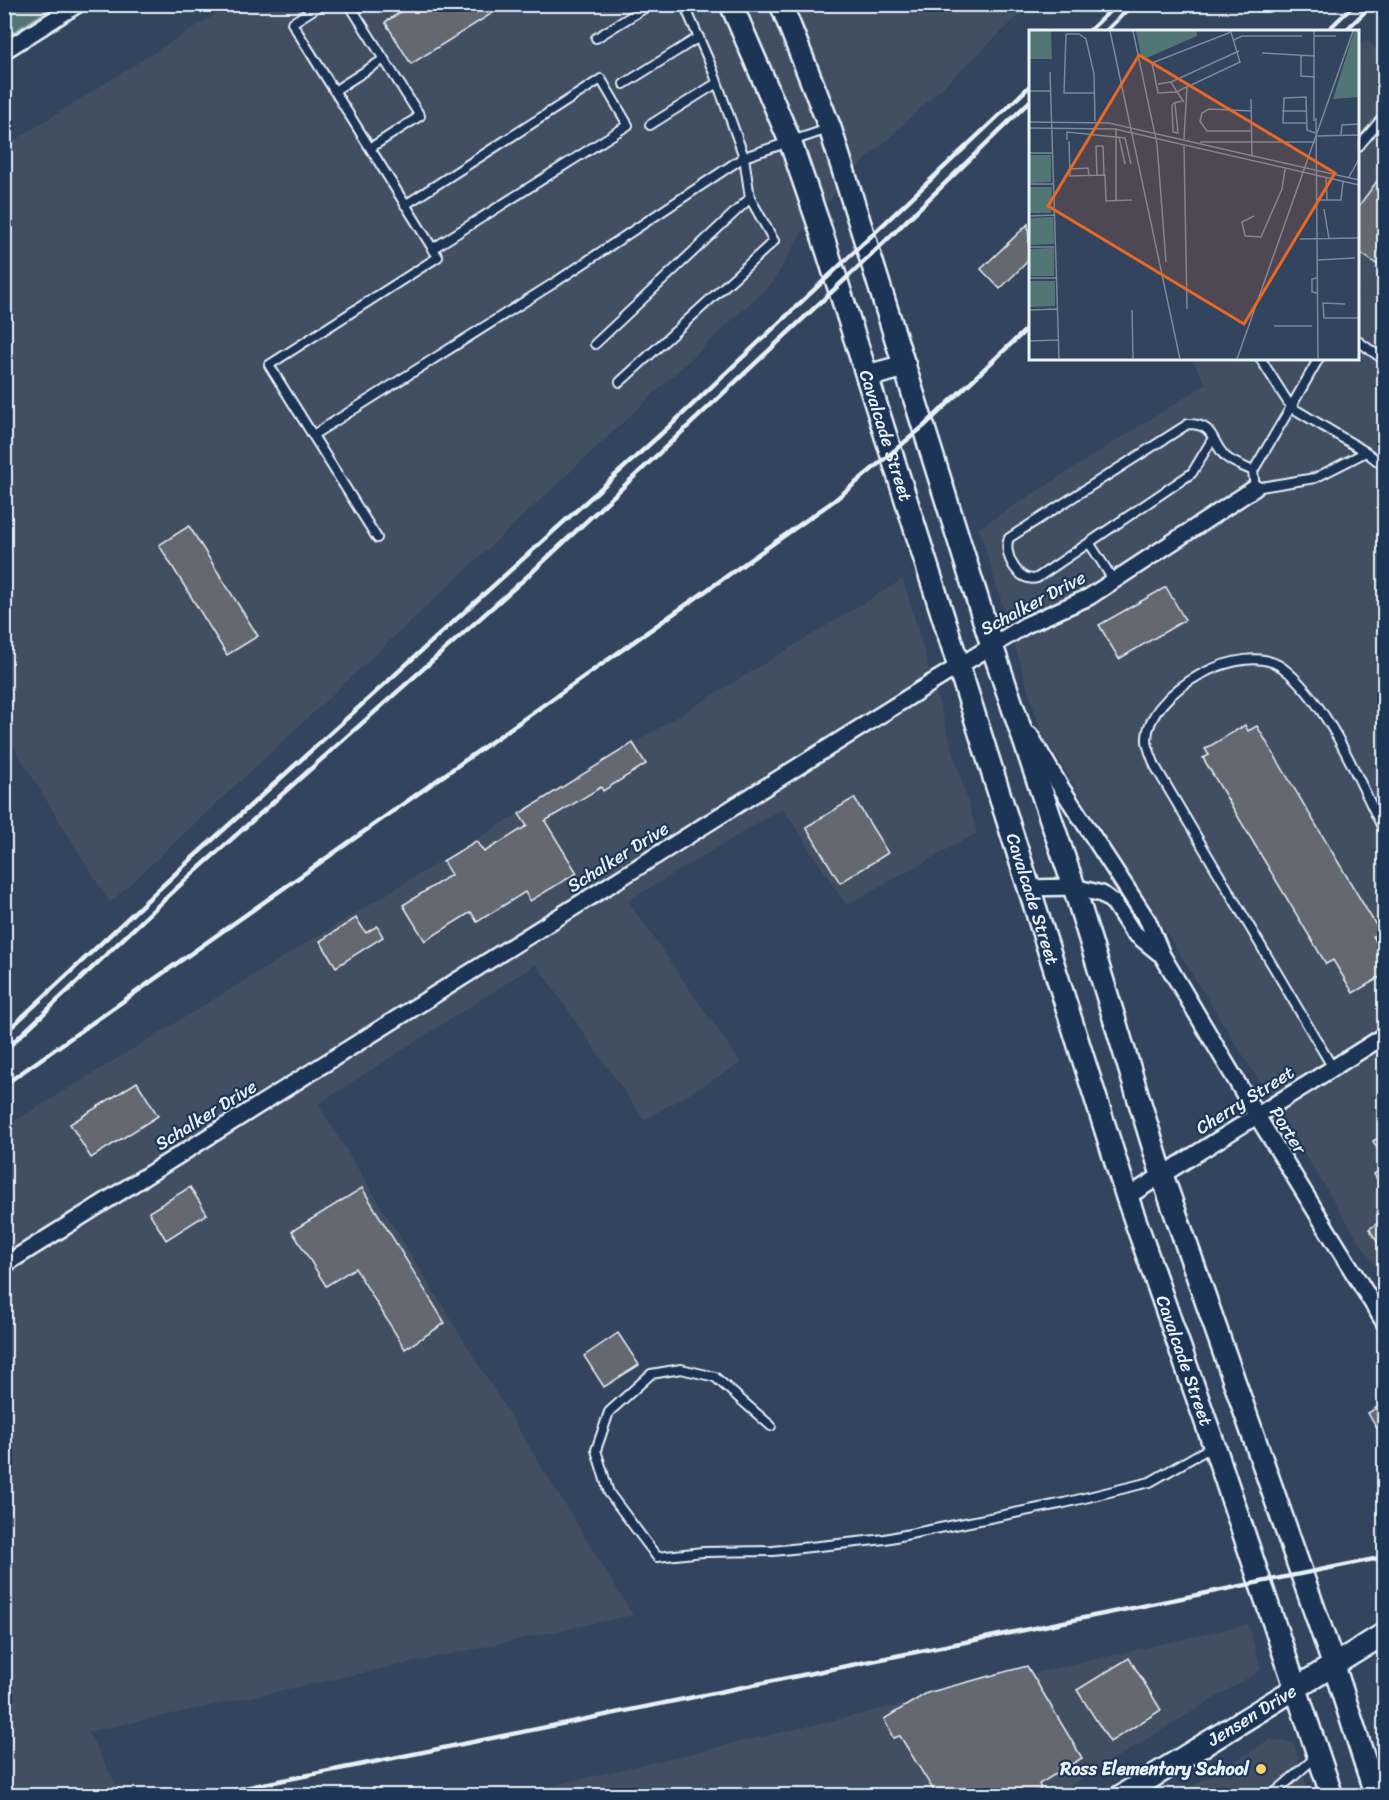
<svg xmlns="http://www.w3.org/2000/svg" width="1389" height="1800" font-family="Sriracha,sans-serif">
	<rect width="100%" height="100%" fill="#33445e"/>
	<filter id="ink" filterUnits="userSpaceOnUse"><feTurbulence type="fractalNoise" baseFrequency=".0167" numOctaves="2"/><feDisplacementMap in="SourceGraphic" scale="12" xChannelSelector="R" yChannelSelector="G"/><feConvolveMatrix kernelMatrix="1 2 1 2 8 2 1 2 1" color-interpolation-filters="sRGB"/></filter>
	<g filter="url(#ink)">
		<path fill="#424f63" d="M 230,5 L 1030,5 L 859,166 L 802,232 L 774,281 L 110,903 L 5,733 L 5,146 Z
			M 1365,40 L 1384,54 L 1384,1281 L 1041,732 L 979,528 L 1206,384 L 1192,359 L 1358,358 L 1358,47 Z
			M 903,579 L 977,833 L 846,905 L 783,808 L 628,901 L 741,1063 L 644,1120 L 536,964 L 318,1104 L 633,1615 L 88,1732 L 122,1795 L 5,1796 L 5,1127 Z
			M 1248,1624 L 1261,1670 L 1055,1795 L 508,1796 Z
			M 1270,1740 L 1294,1743 L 1309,1795 L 1176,1796 Z"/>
		<path fill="#527576" stroke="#9db3b7" stroke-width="1.5" d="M 5,4 L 56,4 L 56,5 L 5,38 Z"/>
		<path fill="#65686f" stroke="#e8f1f8" stroke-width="1.5" d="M 413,4 L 507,4 L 411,64 L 385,22 Z
			M 1377,181 L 1384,187 L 1384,278 L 1378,273 L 1382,268 L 1362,254 L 1358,256 L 1358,207 Z
			M 1028,224 L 1030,259 L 1000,289 L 981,269 Z
			M 189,526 L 258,636 L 227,655 L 159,545 Z
			M 1166,587 L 1185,620 L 1119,659 L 1099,625 Z
			M 1245,725 L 1248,731 L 1257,726 L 1380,932 L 1373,936 L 1384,955 L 1384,975 L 1353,993 L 1333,960 L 1326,964 L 1203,758 L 1209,755 L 1205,749 Z
			M 633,743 L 646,764 L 603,791 L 601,787 L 545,821 L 577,873 L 530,901 L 525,892 L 477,922 L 471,912 L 425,941 L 403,905 L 451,875 L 443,861 L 476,841 L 484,852 L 527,826 L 519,814 Z
			M 854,798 L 888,853 L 840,883 L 806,827 Z
			M 356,918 L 366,933 L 377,926 L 383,937 L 336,967 L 320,941 Z
			M 137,1082 L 158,1116 L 91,1158 L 70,1124 Z
			M 1384,1134 L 1384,1160 L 1373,1141 Z
			M 1384,1167 L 1384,1192 L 1374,1174 Z
			M 190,1187 L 207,1214 L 166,1240 L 149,1212 Z
			M 362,1188 L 445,1323 L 405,1349 L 355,1268 L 326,1286 L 292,1231 Z
			M 1384,1219 L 1384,1246 L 1381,1248 L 1369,1229 Z
			M 618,1333 L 639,1365 L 604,1387 L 584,1356 Z
			M 1384,1403 L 1384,1441 L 1368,1413 Z
			M 1129,1658 L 1161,1710 L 1110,1742 L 1077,1690 Z
			M 1027,1666 L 1082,1758 L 1039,1784 L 1041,1789 L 1030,1796 L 987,1796 L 984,1791 L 974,1796 L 937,1796 L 900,1736 L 893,1738 L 884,1719 L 927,1693 Z"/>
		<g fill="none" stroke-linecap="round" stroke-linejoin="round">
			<defs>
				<path id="service" d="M 322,4 L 292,23 L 438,257 L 269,365 L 377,538
					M 349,4 L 420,116 L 370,148
					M 596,38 L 651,4
					M 624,84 L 699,37
					M 334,91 L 384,59
					M 650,125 L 717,83
					M 1358,147 L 1384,116
					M 405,205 L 601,79 L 628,125 L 432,249
					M 1358,341 L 1384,360
					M 595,344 L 750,198
					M 1260,358 L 1291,407 L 1253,471 L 1255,488 L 1315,478 L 1366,452 L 1384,466
					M 1319,358 L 1291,407 L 1366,452
					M 620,382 L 774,241 L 750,198 L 744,157 L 712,68 L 684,4
					M 313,435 L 554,283 L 744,157 L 828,129
					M 1213,438 L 1192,473 L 1037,578 C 1019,584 1002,554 1009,538 L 1188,424 C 1216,424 1210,442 1226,457 C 1233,463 1245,467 1253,471
					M 1090,544 L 1114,581
					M 1333,1068 L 1155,766 C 1153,759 1147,748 1147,740 C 1146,692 1244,638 1283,668 C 1329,704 1358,780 1384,831
					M 771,1426 L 715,1377 L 681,1369 L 651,1374 L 609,1412 L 596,1450 L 609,1493 L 657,1557 L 703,1552 L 773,1551 L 885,1539 L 1064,1503 L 1150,1482 L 1213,1446
					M 1271,1796 L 1317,1756"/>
				<path id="minor" d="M 4,51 L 78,4
					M 1030,735 L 1060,786 L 1148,921 L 1162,955 L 1257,1116 L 1384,1322
					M 1027,888 L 1074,887 L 1102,894 L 1114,903 L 1132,931 L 1159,953
					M 1127,1197 L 1384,1036
					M 4,1265 L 936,680 L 1026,625 L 1089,597 L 1255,488"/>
				<g id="secondary">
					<path id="s1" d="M 731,4 L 790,141 L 819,225 L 1127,1197 L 1214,1445 L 1332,1796"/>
					<path d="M 781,4 L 830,128 L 992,646 L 1074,887 L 1162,1175 L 1334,1666 L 1376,1796"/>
					<path d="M 867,376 L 905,366"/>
					<path id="s2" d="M 1121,1796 L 1384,1634"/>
				</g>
			</defs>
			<use href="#service" stroke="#e8f1f8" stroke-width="12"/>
			<use href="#minor" stroke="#e8f1f8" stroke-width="20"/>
			<use href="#secondary" stroke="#e8f1f8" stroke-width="26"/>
			<use href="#service" stroke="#1d3557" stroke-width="8"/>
			<use href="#minor" stroke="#1d3557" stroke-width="15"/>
			<use href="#secondary" stroke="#1d3557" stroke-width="21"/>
			<path stroke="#e8f1f8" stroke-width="4.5" d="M 1088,32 L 1117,4
				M 1105,32 L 1133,4
				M 1326,32 L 1355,4
				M 1344,32 L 1373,4
				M 4,1034 L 188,862 L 672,424 L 1030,86
				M 4,1051 L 180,885 L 530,574 L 870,256 L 1030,101
				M 4,1085 L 835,500 L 924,426 L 1030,326
				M 204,1796 C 598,1718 991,1634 1384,1557"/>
		</g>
	</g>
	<circle fill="#ffd166" stroke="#1d3557" stroke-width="2" cx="1261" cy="1769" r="6"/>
	<g text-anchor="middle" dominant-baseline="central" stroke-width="4.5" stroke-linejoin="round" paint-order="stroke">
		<g font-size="18" fill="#e8f1f8" stroke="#1d3557">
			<text stroke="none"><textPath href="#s1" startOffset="459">Cavalcade Street</textPath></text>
			<text transform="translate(1033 603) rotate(-28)">Schalker Drive</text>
			<text transform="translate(618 857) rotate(-32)">Schalker Drive</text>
			<text stroke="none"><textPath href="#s1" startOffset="945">Cavalcade Street</textPath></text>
			<text transform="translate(1245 1100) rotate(-32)">Cherry Street</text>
			<text transform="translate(206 1115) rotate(-32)">Schalker Drive</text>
			<text transform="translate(1288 1130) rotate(58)">Porter</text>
			<text stroke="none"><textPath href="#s1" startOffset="1431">Cavalcade Street</textPath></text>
			<text stroke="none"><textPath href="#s2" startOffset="154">Jensen Drive</textPath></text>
		</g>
		<g font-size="18" font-weight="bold" fill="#e8f1f8" stroke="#1d3557" text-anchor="end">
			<text x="1249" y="1769">Ross Elementary School</text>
		</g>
	</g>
	<g transform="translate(1029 30)">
		<rect width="330" height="330" fill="#33445e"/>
		<path d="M 0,1 L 22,1 L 23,29 L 0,29 ZM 107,1 L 168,1 L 168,6 L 113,30 ZM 325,1 L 330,1 L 330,67 L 304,69 ZM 0,125 L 22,125 L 22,152 L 0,153 ZM 0,157 L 23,157 L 22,183 L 0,183 ZM 24,187 L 25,214 L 0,215 L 0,188 ZM 25,218 L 25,246 L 0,246 L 0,219 ZM 0,251 L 26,251 L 26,276 L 0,277 Z" fill="#527576"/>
		<path fill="none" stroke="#7b899c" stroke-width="1.5" d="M 81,1 L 151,329M 104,1 L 128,114 L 137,232M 286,6 L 307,6M 205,10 L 213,6 L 273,6M 233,23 L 286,26M 272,26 L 272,46 L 286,47M 21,42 L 30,329M 142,52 L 148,62 L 157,57M 129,54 L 142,52 L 210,21M 0,61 L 22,61M 65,63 L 35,63 L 37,4 L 50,4 L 57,9 L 65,44 L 66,91M 222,69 L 223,127M 146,73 L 149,103 L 144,102 L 143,75 L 145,73 L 153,71M 223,81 L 180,79 L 173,83 L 171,91 L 178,101 L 223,101M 253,81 L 278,81M 287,88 L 289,329M 285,91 L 285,1M 0,92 L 80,93 L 330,150M 278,93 L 254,93 L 255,68 L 277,67 L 278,100 L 286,103M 0,98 L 86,99 L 330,155M 87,98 L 87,171M 312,105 L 313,95 L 330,94M 288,106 L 330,105M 90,107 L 96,134M 155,109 L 158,57 L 211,32 L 202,2 L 123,33 L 129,63 L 148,62 L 155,72M 38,110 L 38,102 L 96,108 L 102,134M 40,111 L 41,146 L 76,145 L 77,171 L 103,170M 329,111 L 330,129M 171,112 L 286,112M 155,116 L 158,279M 0,123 L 24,123M 41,139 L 59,138 L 60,146M 68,146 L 67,116 L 74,116 L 75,145M 297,147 L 298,170M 320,147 L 330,129M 0,154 L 25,154M 288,170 L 312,170 L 314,152M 295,179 L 300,209M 0,186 L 25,185M 225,186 L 213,192 L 216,206 L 232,207 L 253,159 L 256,139M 271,209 L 330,208M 0,217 L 25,217M 288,230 L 326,228M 0,248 L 27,248M 288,248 L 283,249 L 283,262 L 288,263M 316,274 L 294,273 L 295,288 L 330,288M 0,280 L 28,279M 103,280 L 104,329M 245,296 L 283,296M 0,311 L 29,310M 208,329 L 324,1"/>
		<path fill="#e86824" fill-opacity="0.15" stroke="#e86824" stroke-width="3" d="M 110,25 L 306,143 L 215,294 L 19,176 Z"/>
		<rect width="330" height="330" fill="none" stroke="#e8f1f8" stroke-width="3"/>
	</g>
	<rect width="1389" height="1800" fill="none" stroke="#1d3557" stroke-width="24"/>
	<rect x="12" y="12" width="1365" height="1776" fill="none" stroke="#e8f1f8" stroke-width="2" filter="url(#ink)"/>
</svg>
